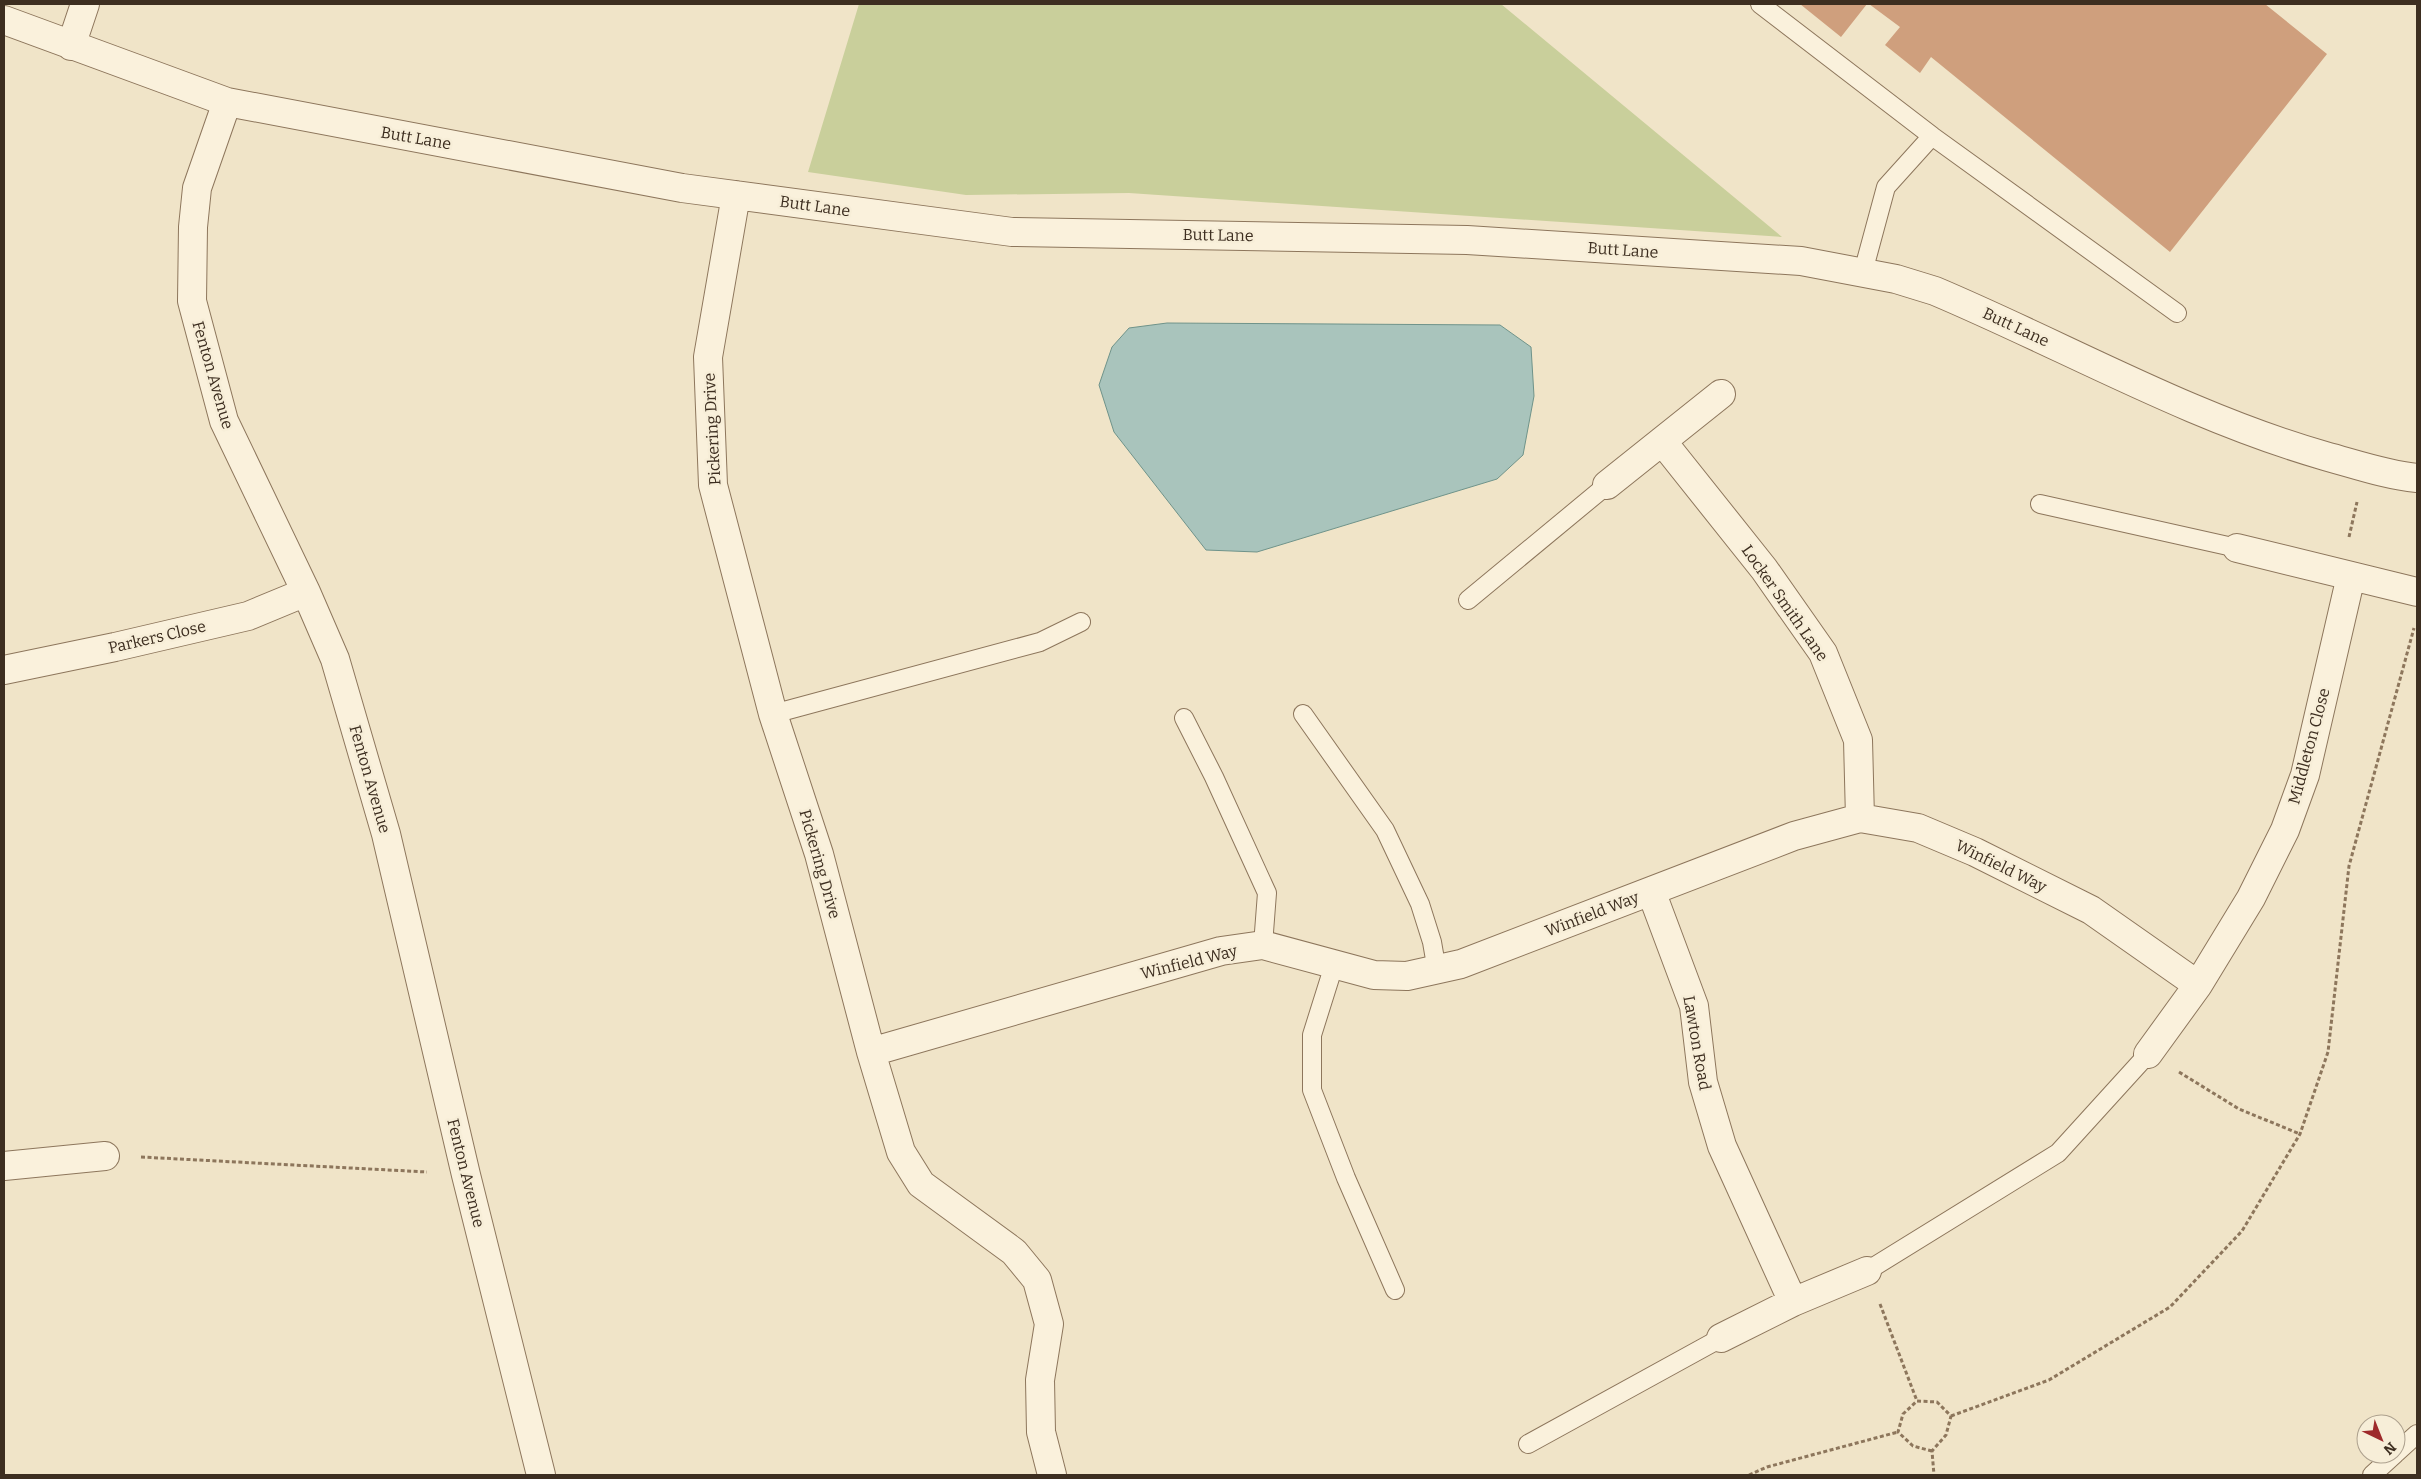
<svg xmlns="http://www.w3.org/2000/svg" width="2421" height="1479" font-family="Bitter,serif">
	<rect width="100%" height="100%" fill="#f0e4c8"/>
	<path fill="#c9cf9b" d="M 859,4 L 1501,4 L 1782,237 L 1129,193 L 966,195 L 808,172 Z"/>
	<path fill="#a9c4bc" stroke="#6f938a" d="M 1167,323 L 1500,325 L 1531,347 L 1534,396 L 1523,455 L 1497,479 L 1257,552 L 1206,550 L 1114,432 L 1099,385 L 1112,347 L 1129,328 Z"/>
	<path fill="#cf9f7d" d="M 1800,4 L 1867,4 L 1841,37 Z
		M 1869,4 L 2265,4 L 2327,54 L 2170,252 L 1931,57 L 1920,73 L 1885,45 L 1900,27 Z"/>
	<g fill="none" stroke-linecap="round" stroke-linejoin="round">
		<defs>
			<path id="service" d="M 1760,4 L 1932,136
				M 1863,272 L 1886,187 L 1932,136 L 2177,313
				M 2040,504 L 2237,548
				M 1468,600 L 1607,485
				M 773,714 L 1040,642 L 1081,622
				M 1303,714 L 1385,830 L 1420,904 L 1432,942 L 1437,971
				M 1184,718 L 1214,777 L 1267,893 L 1263,945
				M 1334,965 L 1312,1035 L 1312,1090 L 1346,1178 L 1395,1290
				M 1867,1271 L 2058,1153 L 2148,1054
				M 1528,1444 L 1721,1338
				M 2396,1453 L 2417,1434
				M 2372,1475 L 2395,1454"/>
			<path id="minor" d="M 4,20 L 227,102 L 682,188 L 1012,232 L 1467,240 L 1801,261 L 1896,279 L 1935,291 C 2065,346 2189,417 2325,456 C 2355,464 2386,475 2417,478
				M 71,46 L 85,4
				M 227,102 L 197,188 L 193,227 L 192,301 L 224,421 L 306,592 L 335,659 L 386,834 L 466,1175 L 541,1475
				M 736,195 L 708,357 L 713,485 L 773,714 L 819,854 L 871,1052 L 901,1152 L 921,1184 L 1014,1252 L 1037,1280 L 1049,1324 L 1040,1380 L 1041,1432 L 1052,1475
				M 1662,441 L 1764,569 L 1823,653 L 1858,740 L 1860,818
				M 1607,485 L 1721,394
				M 2237,548 L 2417,592
				M 4,670 L 115,647 L 248,616 L 306,592
				M 1651,891 L 1694,1006 L 1703,1082 L 1722,1146 L 1793,1302
				M 2198,985 L 2251,898 L 2285,830 L 2305,775 L 2351,576
				M 871,1052 L 1221,951 L 1263,945 L 1374,975 L 1407,976 L 1461,964 L 1794,836 L 1860,818 L 1918,828 L 1975,852 L 2091,910 L 2198,985 L 2148,1054
				M 4,1166 L 105,1156
				M 1721,1338 L 1793,1302 L 1867,1271"/>
		</defs>
		<use href="#service" stroke="#8d765c" stroke-width="20"/>
		<use href="#minor" stroke="#8d765c" stroke-width="30"/>
		<path stroke="#8d765c" stroke-width="3" stroke-dasharray="4 2.5" stroke-linecap="butt" d="M 2349,537 L 2357,502
			M 2179,1072 L 2239,1109 L 2300,1134
			M 141,1157 L 427,1172
			M 1880,1304 L 1917,1401
			M 1951,1416 L 2049,1380 L 2170,1307 L 2242,1231 L 2300,1134 L 2328,1052 L 2349,866 L 2414,628
			M 1932,1451 L 1913,1446 L 1898,1432 L 1903,1414 L 1917,1401 L 1937,1402 L 1951,1416 L 1946,1435 L 1932,1451 L 1934,1475
			M 1749,1475 L 1767,1467 L 1898,1432"/>
		<use href="#service" stroke="#faf1dc" stroke-width="18"/>
		<use href="#minor" stroke="#faf1dc" stroke-width="28"/>
	</g>
	<g text-anchor="middle" dominant-baseline="central" stroke-width="5" stroke-linejoin="round" paint-order="stroke">
		<g font-size="16" fill="#3d2e20" stroke="#f7eed8">
			<text transform="translate(416 138) rotate(10)">Butt Lane</text>
			<text transform="translate(815 206) rotate(8)">Butt Lane</text>
			<text transform="translate(1218 235) rotate(1)">Butt Lane</text>
			<text transform="translate(1623 250) rotate(4)">Butt Lane</text>
			<text transform="translate(2016 327) rotate(25)">Butt Lane</text>
			<text transform="translate(213 375) rotate(74)">Fenton Avenue</text>
			<text transform="translate(712 429) rotate(-93)">Pickering Drive</text>
			<text transform="translate(1785 603) rotate(55)">Locker Smith Lane</text>
			<text transform="translate(157 637) rotate(-13)">Parkers Close</text>
			<text transform="translate(2309 746) rotate(-75)">Middleton Close</text>
			<text transform="translate(370 779) rotate(74)">Fenton Avenue</text>
			<text transform="translate(820 864) rotate(74)">Pickering Drive</text>
			<text transform="translate(2001 866) rotate(26)">Winfield Way</text>
			<text transform="translate(1592 914) rotate(-21)">Winfield Way</text>
			<text transform="translate(1189 962) rotate(-14)">Winfield Way</text>
			<text transform="translate(1697 1043) rotate(80)">Lawton Road</text>
			<text transform="translate(466 1173) rotate(76)">Fenton Avenue</text>
		</g>
	</g>
	<rect width="2421" height="1479" fill="none" stroke="#3d2e20" stroke-width="10"/>
	<g transform="translate(2381 1439) rotate(137)"><circle r="24" fill="#f7eed8" stroke="#ada18e"/>
	<path d="M0-4L9 19L0 12L-9 19Z" fill="#9e2a2b"/>
	<text y="-8" font-size="14" font-weight="bold" text-anchor="middle" fill="#3d2e20">N</text>
	</g>
</svg>
